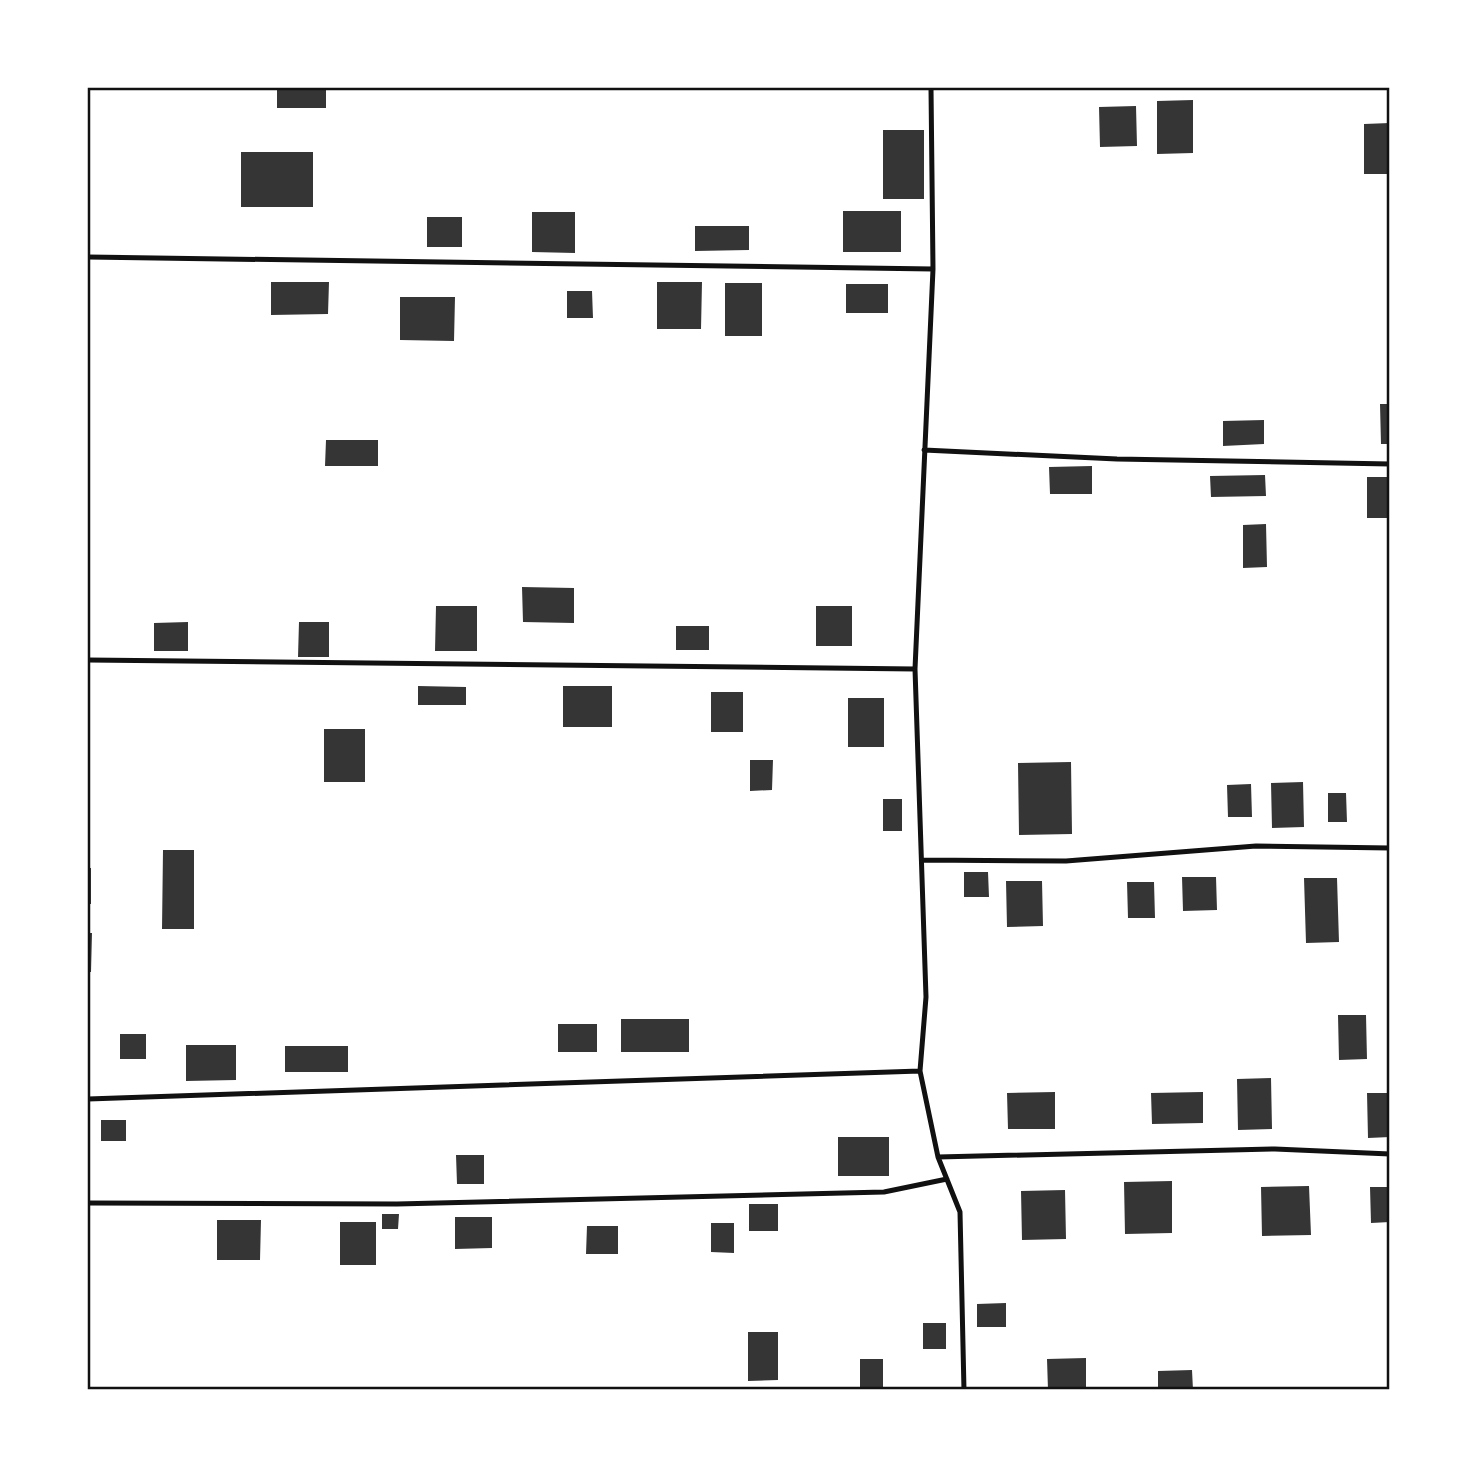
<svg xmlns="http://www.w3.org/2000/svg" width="1477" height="1477" font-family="'Golos Text',sans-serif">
	<rect width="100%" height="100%" fill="#fff"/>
	<path fill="#353535" d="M 277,88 L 326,88 L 326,108 L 277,108 Z
		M 1193,100 L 1193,153 L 1157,154 L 1157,101 Z
		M 1136,106 L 1137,146 L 1100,147 L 1099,107 Z
		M 1390,123 L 1390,174 L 1364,174 L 1364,124 Z
		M 883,130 L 924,130 L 924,199 L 883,199 Z
		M 241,152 L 313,152 L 313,207 L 241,207 Z
		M 843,211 L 901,211 L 901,252 L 843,252 Z
		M 532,212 L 575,212 L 575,253 L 532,252 Z
		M 427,217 L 462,217 L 462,247 L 427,247 Z
		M 695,226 L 749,226 L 749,250 L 695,251 Z
		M 271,282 L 329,282 L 328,314 L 271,315 Z
		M 657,282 L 702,282 L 701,329 L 657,329 Z
		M 725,283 L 762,283 L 762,336 L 725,336 Z
		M 846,284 L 888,284 L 888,313 L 846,313 Z
		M 567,291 L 592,291 L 593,318 L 567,318 Z
		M 400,297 L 455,297 L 454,341 L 400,340 Z
		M 1380,404 L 1390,404 L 1390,444 L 1381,444 Z
		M 1264,420 L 1264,444 L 1223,446 L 1223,421 Z
		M 326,440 L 378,440 L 378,466 L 325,466 Z
		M 1092,466 L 1092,494 L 1050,494 L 1049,467 Z
		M 1265,475 L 1266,496 L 1211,497 L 1210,476 Z
		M 1367,477 L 1390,477 L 1390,518 L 1367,518 Z
		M 1266,524 L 1267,567 L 1243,568 L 1243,525 Z
		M 522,587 L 574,588 L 574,623 L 523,622 Z
		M 436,606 L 477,606 L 477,651 L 435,651 Z
		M 816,606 L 852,606 L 852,646 L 816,646 Z
		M 188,622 L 188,651 L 154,651 L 154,623 Z
		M 299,622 L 329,622 L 329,657 L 298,657 Z
		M 676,626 L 709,626 L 709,650 L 676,650 Z
		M 418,686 L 466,687 L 466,705 L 418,705 Z
		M 563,686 L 612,686 L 612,727 L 563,727 Z
		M 711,692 L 743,692 L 743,732 L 711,732 Z
		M 848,698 L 884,698 L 884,747 L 848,747 Z
		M 324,729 L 365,729 L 365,782 L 324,782 Z
		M 750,760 L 773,760 L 772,790 L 750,791 Z
		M 1071,762 L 1072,834 L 1019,835 L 1018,763 Z
		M 1303,782 L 1304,827 L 1272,828 L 1271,783 Z
		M 1251,784 L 1252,817 L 1228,817 L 1227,785 Z
		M 1328,793 L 1346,793 L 1347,822 L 1328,822 Z
		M 883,799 L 902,799 L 902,831 L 883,831 Z
		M 163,850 L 194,850 L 194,929 L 162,929 Z
		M 88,868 L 91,868 L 91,904 L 88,904 Z
		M 964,872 L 988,872 L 989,897 L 964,897 Z
		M 1182,877 L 1216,877 L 1217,910 L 1183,911 Z
		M 1304,878 L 1337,878 L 1339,942 L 1306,943 Z
		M 1006,881 L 1042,881 L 1043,926 L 1007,927 Z
		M 1127,882 L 1154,882 L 1155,918 L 1128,918 Z
		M 88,933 L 92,933 L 91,972 L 88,972 Z
		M 1338,1015 L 1366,1015 L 1367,1059 L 1339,1060 Z
		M 621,1019 L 689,1019 L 689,1052 L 621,1052 Z
		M 558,1024 L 597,1024 L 597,1052 L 558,1052 Z
		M 120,1034 L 146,1034 L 146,1059 L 120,1059 Z
		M 186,1045 L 236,1045 L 236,1080 L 186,1081 Z
		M 285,1046 L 348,1046 L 348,1072 L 285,1072 Z
		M 1271,1078 L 1272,1129 L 1238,1130 L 1237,1079 Z
		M 1055,1092 L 1055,1129 L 1008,1129 L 1007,1093 Z
		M 1203,1092 L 1203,1123 L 1152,1124 L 1151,1093 Z
		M 1367,1093 L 1390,1093 L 1390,1137 L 1368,1138 Z
		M 101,1120 L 126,1120 L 126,1141 L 101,1141 Z
		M 838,1137 L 889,1137 L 889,1176 L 838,1176 Z
		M 456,1155 L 484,1155 L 484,1184 L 457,1184 Z
		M 1172,1181 L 1172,1233 L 1125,1234 L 1124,1182 Z
		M 1309,1186 L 1311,1235 L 1262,1236 L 1261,1187 Z
		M 1370,1187 L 1390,1187 L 1390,1222 L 1371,1223 Z
		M 1065,1190 L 1066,1239 L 1022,1240 L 1021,1191 Z
		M 749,1204 L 778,1204 L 778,1231 L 749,1231 Z
		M 382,1214 L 399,1214 L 398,1229 L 382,1229 Z
		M 455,1217 L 492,1217 L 492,1248 L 455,1249 Z
		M 217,1220 L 261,1220 L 260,1260 L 217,1260 Z
		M 340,1222 L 376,1222 L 376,1265 L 340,1265 Z
		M 711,1223 L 734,1223 L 734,1253 L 711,1252 Z
		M 587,1226 L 618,1226 L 618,1254 L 586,1254 Z
		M 1006,1303 L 1006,1327 L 977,1327 L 977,1304 Z
		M 923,1323 L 946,1323 L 946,1349 L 923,1349 Z
		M 748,1332 L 778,1332 L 778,1380 L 748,1381 Z
		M 1086,1358 L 1086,1390 L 1048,1390 L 1047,1359 Z
		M 860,1359 L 883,1359 L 883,1390 L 860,1390 Z
		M 1192,1370 L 1193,1390 L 1158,1390 L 1158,1371 Z"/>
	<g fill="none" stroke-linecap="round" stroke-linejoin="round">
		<path stroke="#111" stroke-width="5" d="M 931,88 L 933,269 L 915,669 L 926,997 L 920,1071 L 938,1157 L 960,1212 L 964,1390
			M 88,257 L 933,269
			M 924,450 L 1117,459 L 1390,464
			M 88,660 L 915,669
			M 922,860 L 1066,861 L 1256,846 L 1390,848
			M 88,1099 L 920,1071
			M 938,1157 L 1275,1149 L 1390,1154
			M 88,1203 L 397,1204 L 884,1192 L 947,1179"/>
	</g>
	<rect width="1477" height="1477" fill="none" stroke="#ffffff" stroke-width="178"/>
	<rect x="89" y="89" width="1299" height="1299" fill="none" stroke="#111" stroke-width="2.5"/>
</svg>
